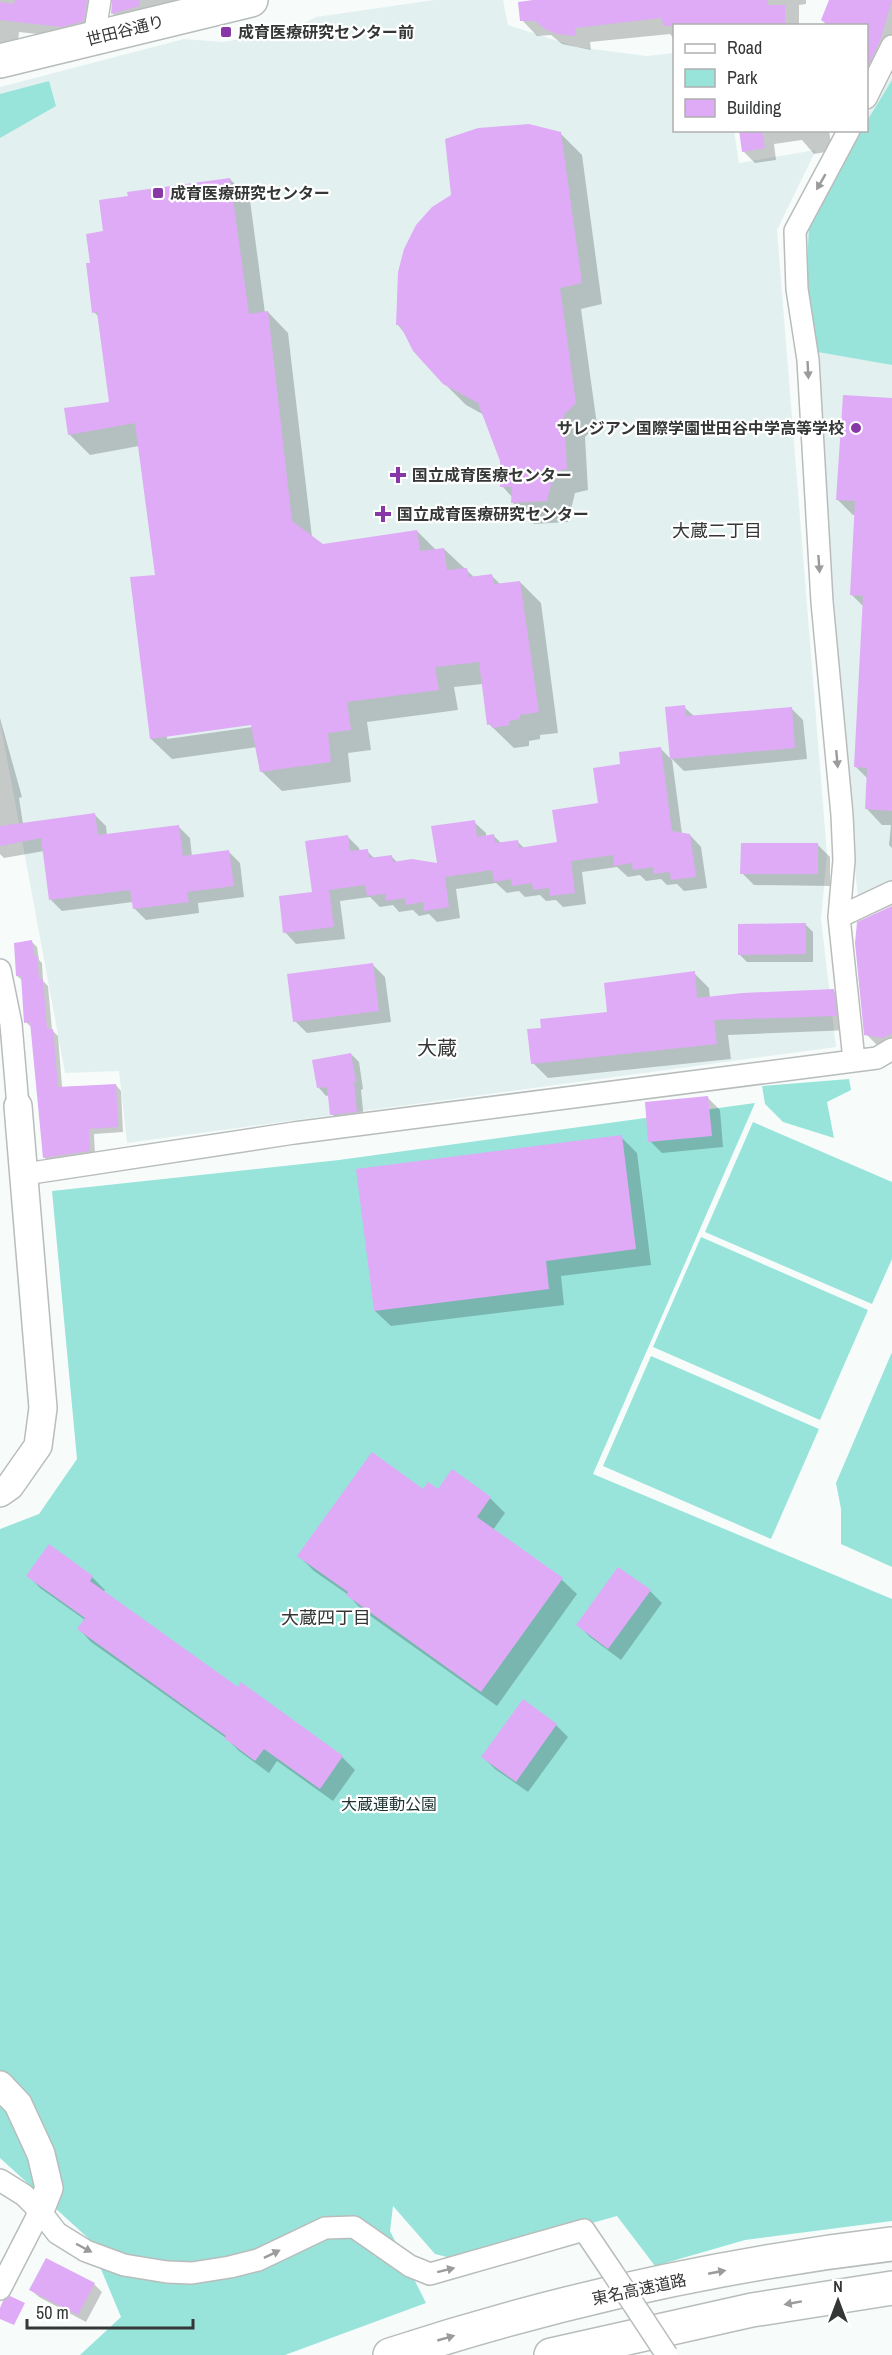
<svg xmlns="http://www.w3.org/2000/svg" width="892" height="2355" font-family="'Archivo Narrow','Noto Sans JP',sans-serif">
	<rect width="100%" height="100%" fill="#f7fcfb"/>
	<path fill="#e2f1ef" d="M 434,0 L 503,0 L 508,25 L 577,47 L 647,56 L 674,53 L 674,130 L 734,131 L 739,163 L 816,150 L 777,230 L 827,854 L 821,919 L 836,1047 L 127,1143 L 119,1071 L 65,1073 L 0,721 L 0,87 L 184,39 L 223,42 L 290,30 L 316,17 Z
		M 892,75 L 892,881 L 858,898 L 845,772 L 827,499 L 814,357 L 803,287 L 806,228 L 857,131 L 866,130 L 867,115 Z"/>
	<path fill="#98e4db" d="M 892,80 L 892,365 L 818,352 L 806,287 L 809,227 L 840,164 L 861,131 L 866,130 L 867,121 Z
		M 49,81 L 56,106 L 0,138 L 0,94 Z
		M 849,1079 L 851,1090 L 827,1102 L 834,1138 L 783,1122 L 765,1104 L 762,1086 Z
		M 755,1103 L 593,1474 L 892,1599 L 892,2221 L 745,2240 L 655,2266 L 617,2216 L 470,2257 L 451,2258 L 435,2254 L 393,2206 L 390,2231 L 426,2303 L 285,2355 L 80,2355 L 121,2317 L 88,2238 L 0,2158 L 0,1529 L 39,1514 L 77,1459 L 52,1191 L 339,1160 Z
		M 753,1122 L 892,1182 L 892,1259 L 872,1304 L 705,1232 Z
		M 701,1237 L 868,1310 L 820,1420 L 653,1347 Z
		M 892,1352 L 892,1567 L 841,1544 L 841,1509 L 836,1483 Z
		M 651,1356 L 819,1429 L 771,1539 L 603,1466 Z"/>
	<path fill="#0003" fill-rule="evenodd" d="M 0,0 L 108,0 L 75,38 L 19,32 L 17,52 L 0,56 Z
		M 112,0 L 203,0 L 124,25 L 112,13 Z
		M 546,0 L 806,0 L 806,4 L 799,5 L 799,26 L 674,26 L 674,39 L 670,34 L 590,42 L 591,50 L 562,44 L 551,35 L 537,36 L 522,20 Z
		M 831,0 L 892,0 L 892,53 L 883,71 L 866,64 L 866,26 L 828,26 L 822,20 Z
		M 740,130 L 829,130 L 832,151 L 814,154 L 802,140 L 774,144 L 776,160 L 755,163 L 743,151 Z
		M 561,134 L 582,155 L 602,304 L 581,309 L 597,425 L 585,437 L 588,490 L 575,493 L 568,522 L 534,524 L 513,503 L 513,498 L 502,486 L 502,461 L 484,415 L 466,405 L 444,383 L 398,325 Z
		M 230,179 L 250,200 L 265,313 L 268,312 L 288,333 L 312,537 L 323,545 L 417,531 L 436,550 L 444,549 L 475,578 L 492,576 L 501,585 L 520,582 L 541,603 L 558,733 L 540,735 L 540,739 L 529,741 L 529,746 L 514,748 L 489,724 L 483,684 L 454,687 L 458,710 L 367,722 L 371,750 L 348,753 L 351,782 L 282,791 L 261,771 L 257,747 L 172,759 L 151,739 L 157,576 L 139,446 L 90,455 L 69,434 L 110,403 L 99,317 L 94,312 L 92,264 L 105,233 ZM 259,723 L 259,726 L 167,739 L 167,735 Z
		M 892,400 L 892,848 L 889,845 L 891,825 L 882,825 L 867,809 L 868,779 L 855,766 L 864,607 L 851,594 L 856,515 L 853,515 L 837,499 Z
		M 684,707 L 695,717 L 791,708 L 803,720 L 807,759 L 684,771 L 672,759 L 682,834 L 690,835 L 701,847 L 707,888 L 684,891 L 677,884 L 667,885 L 661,879 L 646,881 L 640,875 L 628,877 L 617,867 L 582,872 L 586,904 L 563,907 L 556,900 L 546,901 L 540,895 L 525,897 L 519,891 L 507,893 L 496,883 L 456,889 L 460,918 L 437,922 L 429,914 L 419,916 L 413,910 L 399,912 L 393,905 L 380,907 L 370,897 L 340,901 L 345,939 L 296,944 L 285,932 L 314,894 L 347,836 L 359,848 L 360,852 L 367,851 L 375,859 L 391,856 L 398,863 L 438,865 L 474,822 L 486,833 L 486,837 L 494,836 L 502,844 L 518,842 L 525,849 L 559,843 L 599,805 L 622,765 L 660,748 L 672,760 L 667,709 Z
		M 0,718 L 22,797 L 19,798 L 23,824 L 94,814 L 106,826 L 107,835 L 178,826 L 190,838 L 192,857 L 229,852 L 240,863 L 244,897 L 198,903 L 199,913 L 146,920 L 134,908 L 133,902 L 62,911 L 51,900 L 44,851 L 4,858 L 0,854 Z
		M 818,845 L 830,857 L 830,886 L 754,885 L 742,873 Z
		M 892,908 L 892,1051 L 881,1049 L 866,1034 Z
		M 805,924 L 813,932 L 813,962 L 747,962 L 740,955 Z
		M 32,942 L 37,947 L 39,960 L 42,963 L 43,981 L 48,986 L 52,1030 L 58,1036 L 62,1087 L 116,1085 L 121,1091 L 123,1132 L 94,1134 L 95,1156 L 50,1163 L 45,1158 L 32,1028 L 26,1022 L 23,981 L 17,976 Z
		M 373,965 L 385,977 L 391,1022 L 307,1033 L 295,1021 Z
		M 694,973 L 709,988 L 710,998 L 833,990 L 848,1005 L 851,1030 L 728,1035 L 731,1059 L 548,1078 L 533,1063 L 543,1029 L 609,1013 Z
		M 351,1054 L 359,1062 L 363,1089 L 361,1090 L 364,1120 L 339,1122 L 332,1114 L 330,1095 L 326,1096 L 319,1088 Z
		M 708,1098 L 720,1110 L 723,1147 L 662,1153 L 650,1141 Z
		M 621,1137 L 637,1153 L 651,1265 L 561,1276 L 564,1305 L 391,1326 L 375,1311 Z
		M 453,1471 L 491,1499 L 505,1513 L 493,1530 L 562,1580 L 577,1594 L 497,1706 L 362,1610 L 347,1594 L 314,1571 L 299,1556 L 423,1491 L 438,1491 Z
		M 28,1575 L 92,1577 L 105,1590 L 103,1592 L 238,1689 L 241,1685 L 342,1757 L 355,1770 L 333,1801 L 277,1761 L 269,1773 L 239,1751 L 226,1738 L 91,1642 L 79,1629 L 85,1620 L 40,1588 Z
		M 650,1591 L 662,1603 L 621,1660 L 590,1637 L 578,1625 Z
		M 523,1701 L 556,1725 L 568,1737 L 528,1792 L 495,1769 L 483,1757 Z
		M 94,2284 L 102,2292 L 86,2322 L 39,2297 L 31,2290 Z"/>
	<path fill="#dfabf6" d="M 15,0 L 87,0 L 84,21 L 62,27 L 0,20 L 0,2 L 14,4 Z
		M 112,0 L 139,0 L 140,6 L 111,14 Z
		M 533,0 L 767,0 L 768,5 L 785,5 L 785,26 L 664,26 L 661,18 L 575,28 L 576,36 L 557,34 L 545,29 L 535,21 L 520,21 L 518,2 Z
		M 829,0 L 892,0 L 880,41 L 867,68 L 867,26 L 830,26 L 821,20 Z
		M 529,124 L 561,132 L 582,283 L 560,288 L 576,403 L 564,415 L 567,469 L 554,472 L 547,501 L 511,503 L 512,487 L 500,487 L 500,461 L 478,403 L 443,384 L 413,351 L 400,325 L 396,325 L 398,272 L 404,249 L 416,225 L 432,207 L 451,195 L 445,139 L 478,128 Z
		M 739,130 L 762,130 L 765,148 L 742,152 Z
		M 230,178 L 249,314 L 268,311 L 292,521 L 323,544 L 417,530 L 420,551 L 444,548 L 447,570 L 467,568 L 469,577 L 492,574 L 494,584 L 520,581 L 539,712 L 520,715 L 520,719 L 509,721 L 510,725 L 492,728 L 492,724 L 487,725 L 479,662 L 435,667 L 439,690 L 347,702 L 351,730 L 328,733 L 331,762 L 260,772 L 251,725 L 150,739 L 130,577 L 155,575 L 135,423 L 68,435 L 64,408 L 109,402 L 97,312 L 92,313 L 86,263 L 90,263 L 86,234 L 103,231 L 99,200 L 128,196 L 127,192 Z
		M 843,395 L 892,398 L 892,811 L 865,809 L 867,768 L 854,767 L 863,596 L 850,595 L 855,501 L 836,500 Z
		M 685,705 L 686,716 L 792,707 L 795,748 L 670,759 L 665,707 Z
		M 661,747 L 672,831 L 690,834 L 696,877 L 671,880 L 670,872 L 653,874 L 653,867 L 633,870 L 632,863 L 614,866 L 613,855 L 571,861 L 575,893 L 550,896 L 549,888 L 533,890 L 532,883 L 512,886 L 511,879 L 494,882 L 492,870 L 445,877 L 449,907 L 424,911 L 423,902 L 406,905 L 405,898 L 386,901 L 385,894 L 367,896 L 365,885 L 329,890 L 334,927 L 283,933 L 279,896 L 312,892 L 305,841 L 348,835 L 350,851 L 368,849 L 369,858 L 392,855 L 393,862 L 412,859 L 437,863 L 431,826 L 475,820 L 477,837 L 494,834 L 495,843 L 518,840 L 519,848 L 557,842 L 552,810 L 598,803 L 593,768 L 620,764 L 619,752 Z
		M 95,813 L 98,835 L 179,825 L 183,856 L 229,850 L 234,886 L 187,892 L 189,902 L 133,909 L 130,890 L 49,900 L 41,838 L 0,846 L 0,826 Z
		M 741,843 L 818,843 L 818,874 L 740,874 Z
		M 892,906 L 892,1033 L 883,1038 L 864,1035 L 855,943 L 857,922 Z
		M 806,923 L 806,954 L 738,955 L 738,924 Z
		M 32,940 L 34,956 L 37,956 L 39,979 L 43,979 L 47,1029 L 53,1029 L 58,1087 L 116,1084 L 118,1127 L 89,1129 L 90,1151 L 43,1158 L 30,1022 L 24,1023 L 21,976 L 16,976 L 14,943 Z
		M 373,963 L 379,1011 L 293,1022 L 287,974 Z
		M 695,971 L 697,998 L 742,993 L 834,989 L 837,1016 L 714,1020 L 717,1044 L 531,1064 L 527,1029 L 541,1028 L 540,1019 L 607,1012 L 604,983 Z
		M 351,1053 L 356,1082 L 354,1082 L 357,1112 L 330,1115 L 327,1087 L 317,1088 L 312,1060 Z
		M 708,1096 L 712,1136 L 648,1142 L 645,1102 Z
		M 622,1135 L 636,1249 L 546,1261 L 549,1289 L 374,1311 L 356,1169 Z
		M 372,1452 L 423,1489 L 428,1482 L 438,1489 L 452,1469 L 491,1497 L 477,1517 L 563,1578 L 481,1692 L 346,1595 L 348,1592 L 297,1556 Z
		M 49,1544 L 93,1576 L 90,1581 L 238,1687 L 241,1682 L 343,1756 L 320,1789 L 264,1749 L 255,1761 L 224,1738 L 226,1736 L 77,1629 L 85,1618 L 26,1576 Z
		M 618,1567 L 651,1590 L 608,1649 L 576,1625 Z
		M 523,1699 L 557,1724 L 516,1782 L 481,1757 Z
		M 46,2258 L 95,2283 L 78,2315 L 29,2290 Z
		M 10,2296 L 25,2303 L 14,2325 L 0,2319 L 0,2308 L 3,2301 Z"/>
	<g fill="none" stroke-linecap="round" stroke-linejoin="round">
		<defs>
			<path id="minor" d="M 94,38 L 100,0
				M 866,98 L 892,46
				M 849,130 L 795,231 L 797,289 L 808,360 L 822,602 L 842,815 L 844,860 L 839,917 L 854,1060
				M 839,917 L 892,892
				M 0,970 L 11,1024 L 18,1106
				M 25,1174 L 294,1133 L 877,1058 L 892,1049
				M 0,2180 L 24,2195 L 40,2211 L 57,2233 L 86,2251 L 124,2265 L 167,2272 L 192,2273 L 230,2267 L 258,2260 L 325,2228 L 354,2227 L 410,2266 L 430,2274 L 584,2230 L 611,2270
				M 0,2289 L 40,2211"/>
			<path id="tertiary" d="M 0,1493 L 10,1486 L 38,1446 L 43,1408 L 18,1106
				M 0,2085 L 18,2104 L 41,2154 L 49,2188 L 40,2211"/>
			<path id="primary" d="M 0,61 L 251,0"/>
			<path id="motorway" d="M 390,2355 C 552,2302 723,2264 892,2244
				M 551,2355 L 752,2310 L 892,2288"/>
		</defs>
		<use href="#minor" stroke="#b8bdbc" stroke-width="24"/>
		<use href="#tertiary" stroke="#b8bdbc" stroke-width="30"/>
		<use href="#primary" stroke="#b8bdbc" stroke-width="36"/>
		<use href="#motorway" stroke="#b8bdbc" stroke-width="36"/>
		<use href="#minor" stroke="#fff" stroke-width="21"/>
		<use href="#tertiary" stroke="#fff" stroke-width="27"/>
		<use href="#primary" stroke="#fff" stroke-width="33"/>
		<use href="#motorway" stroke="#fff" stroke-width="33"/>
		<defs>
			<path id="minor-bridge" d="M 611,2270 L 667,2355"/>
		</defs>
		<use href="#minor-bridge" stroke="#b8bdbc" stroke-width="24" stroke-linecap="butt"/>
		<use href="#minor-bridge" stroke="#fff" stroke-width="21"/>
	</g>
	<defs><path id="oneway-solid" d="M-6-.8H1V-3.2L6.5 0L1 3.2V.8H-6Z" transform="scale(1.5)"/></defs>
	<g fill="#9a9b9a">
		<use href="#oneway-solid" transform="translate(821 182) rotate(120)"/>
		<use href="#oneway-solid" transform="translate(808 370) rotate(87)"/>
		<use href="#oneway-solid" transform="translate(819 564) rotate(86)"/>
		<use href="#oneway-solid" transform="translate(837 759) rotate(85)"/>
		<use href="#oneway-solid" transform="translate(84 2248) rotate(28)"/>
		<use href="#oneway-solid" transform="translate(272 2254) rotate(-26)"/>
		<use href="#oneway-solid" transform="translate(446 2270) rotate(-14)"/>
		<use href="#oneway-solid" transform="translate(717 2272) rotate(-11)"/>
		<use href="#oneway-solid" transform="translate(793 2303) rotate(170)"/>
		<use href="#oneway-solid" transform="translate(446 2338) rotate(-16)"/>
	</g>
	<g fill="#8837a6" stroke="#fff" stroke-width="2">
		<rect x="220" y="26" width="12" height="12" rx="3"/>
		<rect x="152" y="187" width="12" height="12" rx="3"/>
		<circle cx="856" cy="428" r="6"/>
		<path d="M395 466h6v6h6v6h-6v6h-6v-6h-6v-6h6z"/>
		<path d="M380 505h6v6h6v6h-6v6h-6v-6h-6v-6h6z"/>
	</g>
	<g text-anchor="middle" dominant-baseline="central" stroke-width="4.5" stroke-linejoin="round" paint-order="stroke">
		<g font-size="16" fill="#353736" stroke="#fff">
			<text transform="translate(125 30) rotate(-14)">世田谷通り</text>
			<text transform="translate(639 2289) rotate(-12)">東名高速道路</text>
		</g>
		<g font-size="16" font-weight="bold" fill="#353736" stroke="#fff" text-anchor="start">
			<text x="238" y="32">成育医療研究センター前</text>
			<text x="170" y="193">成育医療研究センター</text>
			<text x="844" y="428" text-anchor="end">サレジアン国際学園世田谷中学高等学校</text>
			<text x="412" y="475">国立成育医療センター</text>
			<text x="397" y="514">国立成育医療研究センター</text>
		</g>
		<g font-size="16" fill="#1c3331" stroke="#fff">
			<text x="389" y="1804">大蔵運動公園</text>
		</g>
		<g font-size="18" fill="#353736" stroke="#fff">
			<text x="717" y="530">大蔵二丁目</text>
			<text x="326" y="1617">大蔵四丁目</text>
		</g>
		<g font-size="20" fill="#353736" stroke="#fff">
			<text x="437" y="1047">大蔵</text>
		</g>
	</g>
	<rect x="673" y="24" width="195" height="108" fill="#ffffff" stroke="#aeafaf" stroke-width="1.5"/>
	<rect x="685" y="44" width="30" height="9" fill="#ffffff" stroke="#aeafaf" stroke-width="1.5"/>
	<text x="727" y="54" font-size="18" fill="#353736">Road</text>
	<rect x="685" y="69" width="30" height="18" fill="#98e4db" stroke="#aeafaf" stroke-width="1.5"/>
	<text x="727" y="84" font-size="18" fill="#353736">Park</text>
	<rect x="685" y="99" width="30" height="18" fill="#dfabf6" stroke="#aeafaf" stroke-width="1.5"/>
	<text x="727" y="114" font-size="18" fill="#353736">Building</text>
	<g transform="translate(838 2301)" stroke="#ffffff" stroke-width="4.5" paint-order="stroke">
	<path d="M0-4.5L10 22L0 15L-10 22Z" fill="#353736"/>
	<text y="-9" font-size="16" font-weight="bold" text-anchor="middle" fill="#353736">N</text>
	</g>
	<path d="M27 2319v9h166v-9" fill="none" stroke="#353736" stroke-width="3"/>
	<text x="36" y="2319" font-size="18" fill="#353736" stroke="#ffffff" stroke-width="4.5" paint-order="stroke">50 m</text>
</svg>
